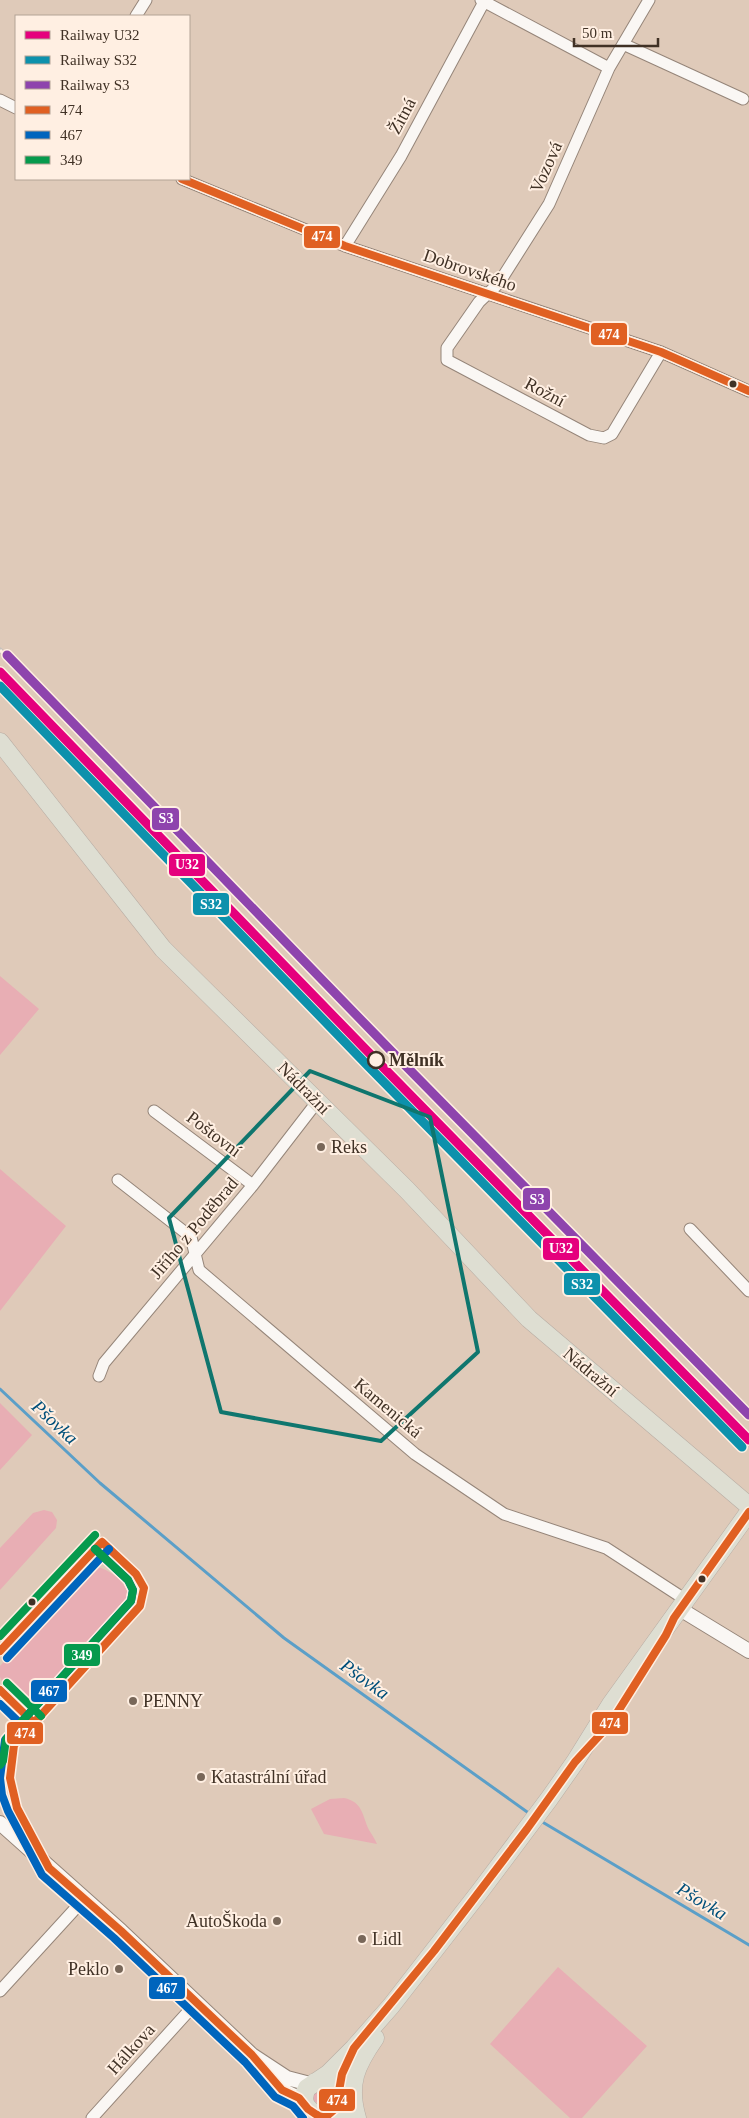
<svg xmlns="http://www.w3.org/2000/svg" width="749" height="2118" font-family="Georgia,serif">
	<rect width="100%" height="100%" fill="#dfcab9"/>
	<path fill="#e8aeb4" d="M 0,976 L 39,1009 L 0,1055 Z
		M 0,1169 L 66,1226 L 0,1311 Z
		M 0,1403 L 32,1435 L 0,1470 Z
		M 44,1510 L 52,1512 L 57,1520 L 56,1528 L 0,1590 L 0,1548 L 33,1513 Z
		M 97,1567 C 110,1569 133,1587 127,1602 L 39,1700 L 35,1703 L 28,1703 L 2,1681 L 0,1677 L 0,1666 L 87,1570 Z
		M 344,1798 C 363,1802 362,1815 369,1830 C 372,1835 375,1839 377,1844 L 324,1834 L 311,1809 L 330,1799 Z
		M 558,1967 L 647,2046 L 582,2118 L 570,2118 L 490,2044 Z
		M 326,2088 L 332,2103 L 326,2109 L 310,2098 L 311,2093 Z"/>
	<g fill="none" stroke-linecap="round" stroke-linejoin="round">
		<path stroke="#5b9fc8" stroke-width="3" d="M 0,1389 L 100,1483 L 284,1638 L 530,1814
			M 539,1820 L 749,1945"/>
		<defs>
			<path id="minor" d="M 481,0 L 609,68
				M 649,0 L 609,68 L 549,204 L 499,283 L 479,302 L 447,348 L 447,360 L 589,435 L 604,438 L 612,434 L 661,352
				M 136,16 L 146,0
				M 623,44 L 743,99
				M 0,100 L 16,108
				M 182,179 L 345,246 L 661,352 L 749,391
				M 345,246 L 401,156 L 485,0
				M 154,1111 L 253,1185
				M 118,1180 L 191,1237 L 199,1270 L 415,1454 L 504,1514 L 606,1548 L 686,1600
				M 690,1229 L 749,1291
				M 99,1376 L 104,1363 L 253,1185 L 317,1102
				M 0,1991 L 85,1898
				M 92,2118 L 196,2003"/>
			<path id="tertiary" d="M 680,1609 L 749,1651
				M 0,1823 L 121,1931 L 252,2055 L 287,2078 L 310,2084
				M 259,2063 L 282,2090 L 299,2098 L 305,2104"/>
			<path id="primary" d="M 0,742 L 163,949 L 407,1190 L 529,1319 L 749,1506
				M 315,2082 C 343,2076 336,2102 343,2118
				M 322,2118 C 309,2111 299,2104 307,2088 L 328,2074 L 354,2048 L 391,2006 L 481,1890 L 549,1799 L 575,1762 L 611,1704 L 749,1512
				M 357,2118 C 347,2084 356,2065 375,2038"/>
		</defs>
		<use href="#minor" stroke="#958579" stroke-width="13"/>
		<use href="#tertiary" stroke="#958579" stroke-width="16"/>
		<use href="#primary" stroke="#b8ada4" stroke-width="19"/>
		<use href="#minor" stroke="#faf7f4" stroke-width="11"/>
		<use href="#tertiary" stroke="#faf7f4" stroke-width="14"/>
		<use href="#primary" stroke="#deded2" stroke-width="18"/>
		<defs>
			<path id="rail" d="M 0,650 L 749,1418"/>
		</defs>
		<use href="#rail" stroke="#c6c1bc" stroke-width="5"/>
		<use href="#rail" stroke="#ffefe2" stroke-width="3" stroke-dasharray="9" stroke-linecap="butt"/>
		<defs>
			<path id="bus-1" d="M 182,179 L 345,246 L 661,352 L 749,391
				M 102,1542 L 136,1574 L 144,1588 L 140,1606 L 14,1745 L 10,1778 L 17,1808 L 49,1868 L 121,1931 L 252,2055 L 282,2090 L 299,2098 L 308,2109 L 317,2115 L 328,2115 L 336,2108 L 342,2074 L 354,2048 L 434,1951 L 527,1829 L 575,1762 L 610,1724 L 666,1635 L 674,1618 L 749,1512
				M 0,1651 L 102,1542
				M 0,1690 L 34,1723"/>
			<path id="bus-2" d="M 95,1549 L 128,1580 L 133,1590 L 131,1601 L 5,1740 L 0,1778 L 2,1795 L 8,1811 L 42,1875 L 114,1938 L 245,2062 L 275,2097 L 293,2106 L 303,2118
				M 7,1658 L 109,1549
				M 0,1704 L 27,1730"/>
			<path id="bus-3" d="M 0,1636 L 95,1535
				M 7,1683 L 41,1716
				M 0,1765 L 3,1761 L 6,1739 L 131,1601 L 133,1590 L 128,1580 L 95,1549"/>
		</defs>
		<use href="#bus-1" stroke="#ffefe2" stroke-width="11"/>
		<use href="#bus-2" stroke="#ffefe2" stroke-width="11"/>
		<use href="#bus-3" stroke="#ffefe2" stroke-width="11"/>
		<use href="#bus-1" stroke="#e06022" stroke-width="8"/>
		<use href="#bus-2" stroke="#0065bd" stroke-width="8"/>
		<use href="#bus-3" stroke="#069a4d" stroke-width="8"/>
		<defs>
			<path id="rail-1" d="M 0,672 L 376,1060 L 749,1440"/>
			<path id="rail-2" d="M 0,686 L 369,1067 L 742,1447"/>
			<path id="rail-3" d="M 7,655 L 398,1058 L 749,1415"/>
		</defs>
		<use href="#rail-1" stroke="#ffefe2" stroke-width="12"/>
		<use href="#rail-2" stroke="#ffefe2" stroke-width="12"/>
		<use href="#rail-3" stroke="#ffefe2" stroke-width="12"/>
		<use href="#rail-1" stroke="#e5007d" stroke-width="9"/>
		<use href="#rail-2" stroke="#0d91ac" stroke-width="9"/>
		<use href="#rail-3" stroke="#8e44ad" stroke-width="9"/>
	</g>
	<path fill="none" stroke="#0f766e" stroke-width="4" stroke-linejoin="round" d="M 310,1071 L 430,1117 L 478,1352 L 381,1441 L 221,1412 L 169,1218 Z"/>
	<g fill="#403125" stroke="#ffefe2" stroke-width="2">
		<circle cx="733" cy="384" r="4.5"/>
		<circle cx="702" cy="1579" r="4.5"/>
		<circle cx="32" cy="1602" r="4.5"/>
	</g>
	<circle fill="#ffefe2" stroke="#403125" stroke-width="2.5" cx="376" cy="1060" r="8"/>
	<g fill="#786759" stroke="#ffefe2" stroke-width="2">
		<circle cx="321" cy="1147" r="5"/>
		<circle cx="133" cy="1701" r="5"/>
		<circle cx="201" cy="1777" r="5"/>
		<circle cx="277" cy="1921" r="5"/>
		<circle cx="362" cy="1939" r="5"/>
		<circle cx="119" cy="1969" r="5"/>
	</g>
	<g text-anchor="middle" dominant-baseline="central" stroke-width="4" stroke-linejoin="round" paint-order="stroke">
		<g font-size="18" fill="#403125" stroke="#ffefe2">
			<text transform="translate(402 116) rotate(-62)">Žitná</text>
			<text transform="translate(546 167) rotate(-66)">Vozová</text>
			<text transform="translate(470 270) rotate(19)">Dobrovského</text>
			<text transform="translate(545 392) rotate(28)">Rožní</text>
			<text transform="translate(304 1088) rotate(45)">Nádražní</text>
			<text transform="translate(214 1134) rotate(37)">Poštovní</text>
			<text transform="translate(194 1228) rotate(-50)">Jiřího z Poděbrad</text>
			<text transform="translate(591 1372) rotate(40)">Nádražní</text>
			<text transform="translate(388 1408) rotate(40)">Kamenická</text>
			<text transform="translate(131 2049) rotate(-48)">Hálkova</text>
		</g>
		<g font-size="18" font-weight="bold" fill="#403125" stroke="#ffefe2" text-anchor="start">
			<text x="389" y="1060">Mělník</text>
		</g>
		<g font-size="18" fill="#403125" stroke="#ffefe2" text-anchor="start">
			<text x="331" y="1147">Reks</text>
			<text x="143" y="1701">PENNY</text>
			<text x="211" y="1777">Katastrální úřad</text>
			<text x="267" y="1921" text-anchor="end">AutoŠkoda</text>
			<text x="372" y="1939">Lidl</text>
			<text x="109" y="1969" text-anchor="end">Peklo</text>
		</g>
		<g font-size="19" font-style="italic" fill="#004f7a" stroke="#ffefe2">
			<text transform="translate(55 1422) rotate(43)">Pšovka</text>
			<text transform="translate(365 1679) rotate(36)">Pšovka</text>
			<text transform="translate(702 1901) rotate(31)">Pšovka</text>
		</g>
	</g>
	<g stroke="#ffefe2" stroke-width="2">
		<rect x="303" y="225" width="38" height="24" rx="5" fill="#e06022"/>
		<rect x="590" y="322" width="38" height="24" rx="5" fill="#e06022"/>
		<rect x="151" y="807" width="29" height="24" rx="5" fill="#8e44ad"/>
		<rect x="168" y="853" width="38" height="24" rx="5" fill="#e5007d"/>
		<rect x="192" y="892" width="38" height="24" rx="5" fill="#0d91ac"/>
		<rect x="522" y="1187" width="29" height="24" rx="5" fill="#8e44ad"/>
		<rect x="542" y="1237" width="38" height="24" rx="5" fill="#e5007d"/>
		<rect x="563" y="1272" width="38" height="24" rx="5" fill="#0d91ac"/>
		<rect x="63" y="1643" width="38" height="24" rx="5" fill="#069a4d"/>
		<rect x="30" y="1679" width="38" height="24" rx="5" fill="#0065bd"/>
		<rect x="591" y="1711" width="38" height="24" rx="5" fill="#e06022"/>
		<rect x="6" y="1721" width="38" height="24" rx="5" fill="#e06022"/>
		<rect x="148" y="1976" width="38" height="24" rx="5" fill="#0065bd"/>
		<rect x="318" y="2088" width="38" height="24" rx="5" fill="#e06022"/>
	</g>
	<g font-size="14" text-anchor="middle" font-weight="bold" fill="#fff">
		<text x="322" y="241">474</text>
		<text x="609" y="339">474</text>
		<text x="166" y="823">S3</text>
		<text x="187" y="869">U32</text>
		<text x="211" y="909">S32</text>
		<text x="537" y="1204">S3</text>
		<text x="561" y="1253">U32</text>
		<text x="582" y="1289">S32</text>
		<text x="82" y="1660">349</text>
		<text x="49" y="1696">467</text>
		<text x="610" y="1728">474</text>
		<text x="25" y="1738">474</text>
		<text x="167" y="1993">467</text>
		<text x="337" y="2105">474</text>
	</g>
	<rect x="15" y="15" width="175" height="165" fill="#ffefe2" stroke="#b3a396"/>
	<rect x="25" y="31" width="25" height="8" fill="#e5007d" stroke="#b3a396"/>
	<text x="60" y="40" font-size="15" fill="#403125">Railway U32</text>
	<rect x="25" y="56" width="25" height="8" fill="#0d91ac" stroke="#b3a396"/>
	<text x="60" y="65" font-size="15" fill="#403125">Railway S32</text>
	<rect x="25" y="81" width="25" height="8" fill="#8e44ad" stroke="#b3a396"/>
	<text x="60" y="90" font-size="15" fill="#403125">Railway S3</text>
	<rect x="25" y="106" width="25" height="8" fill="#e06022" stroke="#b3a396"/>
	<text x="60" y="115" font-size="15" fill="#403125">474</text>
	<rect x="25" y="131" width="25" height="8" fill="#0065bd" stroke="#b3a396"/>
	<text x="60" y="140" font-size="15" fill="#403125">467</text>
	<rect x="25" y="156" width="25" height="8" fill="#069a4d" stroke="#b3a396"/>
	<text x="60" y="165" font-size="15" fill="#403125">349</text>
	<path d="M574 38v8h84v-8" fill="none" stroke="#403125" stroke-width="2.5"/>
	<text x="582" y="38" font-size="15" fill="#403125" stroke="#ffefe2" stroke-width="4" paint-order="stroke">50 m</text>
</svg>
